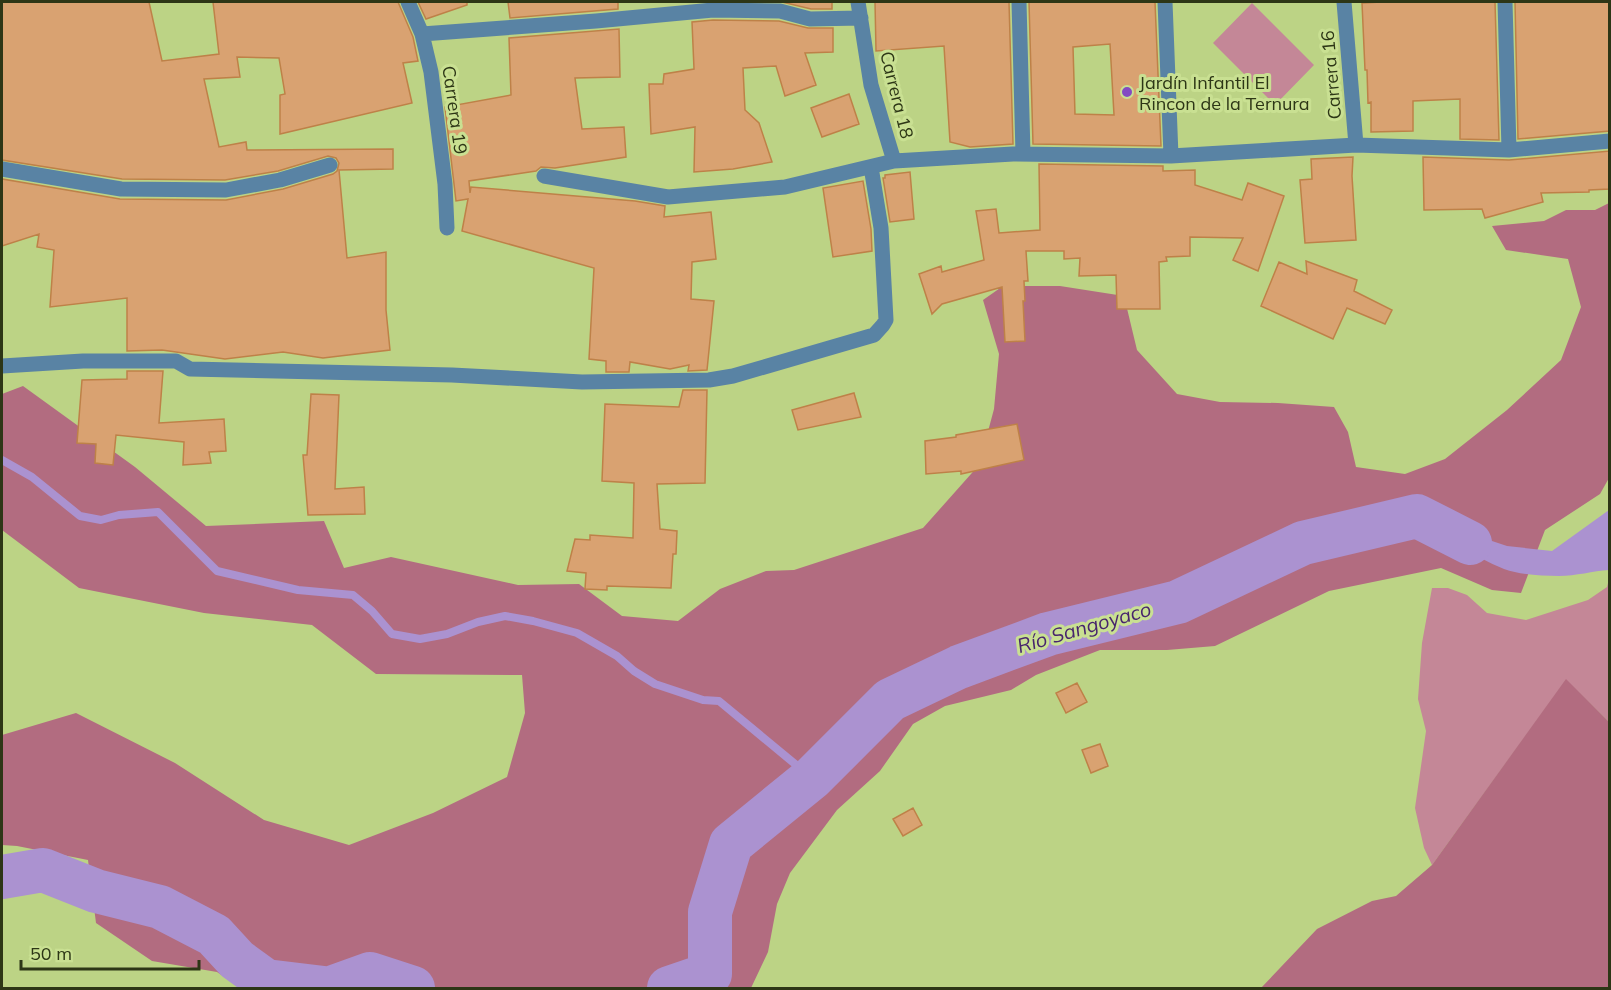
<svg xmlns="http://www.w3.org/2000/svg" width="1611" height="990" font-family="Mulish,sans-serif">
	<rect width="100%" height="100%" fill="#bcd385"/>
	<path fill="#c48797" d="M 1252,3 L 1314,65 L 1275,105 L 1213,43 Z
		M 1609,579 L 1609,722 L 1566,680 L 1432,865 L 1424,848 L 1415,808 L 1426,731 L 1418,699 L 1422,643 L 1432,588 L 1448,588 L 1467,595 L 1487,613 L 1526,620 L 1588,600 L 1607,587 Z"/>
	<path fill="#b26c80" d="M 1609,203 L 1609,478 L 1600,494 L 1545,530 L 1521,593 L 1492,590 L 1441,568 L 1329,591 L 1215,646 L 1167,650 L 1100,650 L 1036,675 L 1011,690 L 945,706 L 913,724 L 880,771 L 837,810 L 790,873 L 777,904 L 768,952 L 751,988 L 241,988 L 217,972 L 152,961 L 96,923 L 88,860 L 17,846 L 2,845 L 2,735 L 76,713 L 175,763 L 264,820 L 349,845 L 433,813 L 507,777 L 525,713 L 522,675 L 376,674 L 312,625 L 204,613 L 79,588 L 2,530 L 2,394 L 23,386 L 135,467 L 206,526 L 324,521 L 344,568 L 391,557 L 518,585 L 579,584 L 622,616 L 678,621 L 720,589 L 766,571 L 794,570 L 923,528 L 979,465 L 994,409 L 999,354 L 983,300 L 1003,286 L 1060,286 L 1124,296 L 1137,350 L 1177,394 L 1220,402 L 1278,403 L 1334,407 L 1348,432 L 1356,467 L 1405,474 L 1445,459 L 1507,410 L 1561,360 L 1581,307 L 1568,259 L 1506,250 L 1492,226 L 1544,221 L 1566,210 L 1595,210 Z
		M 1566,679 L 1609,722 L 1609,988 L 1261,988 L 1317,929 L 1372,901 L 1396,896 L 1432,865 Z"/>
	<path fill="#ab92d0" d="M 1609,510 L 1609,570 C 1593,571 1576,576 1559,576 C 1541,576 1521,575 1504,569 C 1473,557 1444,534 1417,516 L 1507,546 L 1552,551 Z"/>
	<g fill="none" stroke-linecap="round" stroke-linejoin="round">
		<path stroke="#ab92d0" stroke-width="8" d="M 2,460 L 32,477 L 80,516 L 101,520 L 119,515 L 158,512 L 217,571 L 298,590 L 353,595 L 372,611 L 392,634 L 420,639 L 447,634 L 478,622 L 505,616 L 533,621 L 577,633 L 617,656 L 634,671 L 655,684 L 703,700 L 719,701 L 812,778
			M 707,988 L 710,974"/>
		<path stroke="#ab92d0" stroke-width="44" d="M 2,877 L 43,870 L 96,891 L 160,907 L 214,935 L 237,960 L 266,981 L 324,988
			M 331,988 L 370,974 L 413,988
			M 669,988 L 710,974 L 710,912 L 731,844 L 812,778 L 890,700 L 959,667 L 1048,634 L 1178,602 L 1303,543 L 1417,516 L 1470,543"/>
	</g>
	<path fill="#d9a271" stroke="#be8148" stroke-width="1.5" fill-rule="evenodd" d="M 2,2 L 149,2 L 162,61 L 219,54 L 213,2 L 398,2 L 413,37 L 418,61 L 403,63 L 412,103 L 280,134 L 280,95 L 285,94 L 279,58 L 237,57 L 240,77 L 204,79 L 219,147 L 246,142 L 247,150 L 393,149 L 393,169 L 339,170 L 347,258 L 386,252 L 386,310 L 390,350 L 323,358 L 283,352 L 225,359 L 162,350 L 127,351 L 127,298 L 50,307 L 54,250 L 37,247 L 39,234 L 2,246 L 2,179 L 120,199 L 226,200 L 283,189 L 333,174 L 337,171 L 339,163 L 336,158 L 328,156 L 278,171 L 225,180 L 122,179 L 2,160 Z
		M 418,2 L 467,2 L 467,5 L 426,19 Z
		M 508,2 L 618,2 L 618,9 L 510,18 Z
		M 782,2 L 832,2 L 832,9 L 811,9 Z
		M 875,2 L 1009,2 L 1013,144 L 970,147 L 950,142 L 944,46 L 876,51 Z
		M 1029,2 L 1155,2 L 1161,146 L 1033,144 ZM 1110,44 L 1114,115 L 1075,114 L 1073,47 Z
		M 1382,2 L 1495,2 L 1499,140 L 1460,139 L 1460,99 L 1413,101 L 1413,131 L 1371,132 L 1371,102 L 1368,103 L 1367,70 L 1365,70 L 1362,3 Z
		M 1515,2 L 1610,2 L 1610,131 L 1518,139 Z
		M 713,20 L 779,21 L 808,28 L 833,28 L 833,52 L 805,53 L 816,85 L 785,96 L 776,66 L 743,68 L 745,110 L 759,123 L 772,162 L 733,169 L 694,172 L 695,127 L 651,134 L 649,84 L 663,84 L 664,74 L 694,69 L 692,22 Z
		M 619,29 L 620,77 L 575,78 L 582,129 L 624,127 L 626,157 L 555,168 L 541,167 L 536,171 L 469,181 L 470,193 L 471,187 L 635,201 L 665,206 L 664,217 L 711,212 L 716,259 L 692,262 L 691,299 L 714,301 L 707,370 L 688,371 L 689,365 L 670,369 L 630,362 L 629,372 L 606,372 L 606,361 L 589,359 L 594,268 L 462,231 L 468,199 L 456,201 L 445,107 L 511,95 L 509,38 Z
		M 849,94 L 859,124 L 822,137 L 811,108 Z
		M 1610,151 L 1610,189 L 1589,190 L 1589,192 L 1541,193 L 1543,202 L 1485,218 L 1482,209 L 1424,210 L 1423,157 L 1509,160 Z
		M 1353,157 L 1352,176 L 1356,240 L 1305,243 L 1300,180 L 1312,179 L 1311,159 Z
		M 1039,164 L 1163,166 L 1163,171 L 1195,170 L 1195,185 L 1242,200 L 1248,183 L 1284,196 L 1258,271 L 1233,260 L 1243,238 L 1190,237 L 1190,256 L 1166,257 L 1167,261 L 1159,262 L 1160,309 L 1117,309 L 1116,275 L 1079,276 L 1080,258 L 1064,259 L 1064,251 L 1026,251 L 1028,281 L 1024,281 L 1025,301 L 1023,301 L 1025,341 L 1005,342 L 1002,287 L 942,304 L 932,314 L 919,274 L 941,266 L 942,272 L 984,260 L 976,211 L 996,209 L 999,233 L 1040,230 Z
		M 910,172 L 914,219 L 890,222 L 883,178 L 885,178 L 885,175 Z
		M 863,181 L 871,229 L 872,251 L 833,257 L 823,188 Z
		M 1306,261 L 1357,280 L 1354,291 L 1392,310 L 1385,324 L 1347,308 L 1333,339 L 1261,306 L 1279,262 L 1307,274 Z
		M 127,371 L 163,371 L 159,423 L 224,419 L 226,451 L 209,452 L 211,463 L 183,465 L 184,442 L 116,435 L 113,465 L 95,463 L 96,444 L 77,443 L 82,380 L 127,379 Z
		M 683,390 L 707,390 L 705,483 L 657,484 L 660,529 L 677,531 L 676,554 L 673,554 L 671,588 L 607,586 L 607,590 L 585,589 L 586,573 L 567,571 L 575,539 L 590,540 L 590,535 L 633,538 L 634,483 L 602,481 L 605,404 L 679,407 Z
		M 854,393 L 861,417 L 798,430 L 792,410 Z
		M 311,394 L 339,395 L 335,489 L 364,487 L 365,514 L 308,515 L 303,455 L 307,455 Z
		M 1017,424 L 1024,460 L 961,474 L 961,471 L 926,474 L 925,441 L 956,437 L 956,435 Z
		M 1077,683 L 1087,702 L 1066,713 L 1056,693 Z
		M 1100,744 L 1108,766 L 1091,773 L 1082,750 Z
		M 913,808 L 922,825 L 903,836 L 893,819 Z"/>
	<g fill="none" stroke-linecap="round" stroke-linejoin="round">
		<path stroke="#5983a4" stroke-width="15" d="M 408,2 L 422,34 L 431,72 L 445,184 L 447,228
			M 858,2 L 871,85 L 894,161
			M 1019,2 L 1023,154
			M 1165,2 L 1171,156
			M 1344,2 L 1356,145
			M 1505,2 L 1509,150
			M 422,34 L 596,21 L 713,10 L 780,11 L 810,19 L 861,18
			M 2,169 L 121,189 L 226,190 L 280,180 L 330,165
			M 544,176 L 668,197 L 785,187 L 894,161 L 1013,154 L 1171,156 L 1356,145 L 1509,150 L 1610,141
			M 2,366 L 83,361 L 176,361 L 190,369 L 452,375 L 582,382 L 709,380 L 733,376 L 874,335 L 883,325 L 886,320 L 881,228 L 871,167"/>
	</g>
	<circle fill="#834bc2" stroke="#c9e092" stroke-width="2" cx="1127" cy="92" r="6"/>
	<g text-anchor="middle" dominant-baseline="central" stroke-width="6" stroke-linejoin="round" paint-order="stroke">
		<g font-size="18" fill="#2d3616" stroke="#c9e092">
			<text transform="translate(1331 75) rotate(-95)">Carrera 16</text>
			<text transform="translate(897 95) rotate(76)">Carrera 18</text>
			<text transform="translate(455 110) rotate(82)">Carrera 19</text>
		</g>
		<g font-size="18" fill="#2d3616" stroke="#c9e092" text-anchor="start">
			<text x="1139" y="82">Jardín Infantil El<tspan x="1139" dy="21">Rincon de la Ternura</tspan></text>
		</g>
		<g font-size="20" font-style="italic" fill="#47246d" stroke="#c9e092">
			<text transform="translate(1084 627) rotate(-16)">Río Sangoyaco</text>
		</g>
	</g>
	<rect width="1611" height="990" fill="none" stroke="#2d3616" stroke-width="6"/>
	<path d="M21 960v9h178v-9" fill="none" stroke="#2d3616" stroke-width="3"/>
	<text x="30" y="960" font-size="18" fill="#2d3616" stroke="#c9e092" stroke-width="4.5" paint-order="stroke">50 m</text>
</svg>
